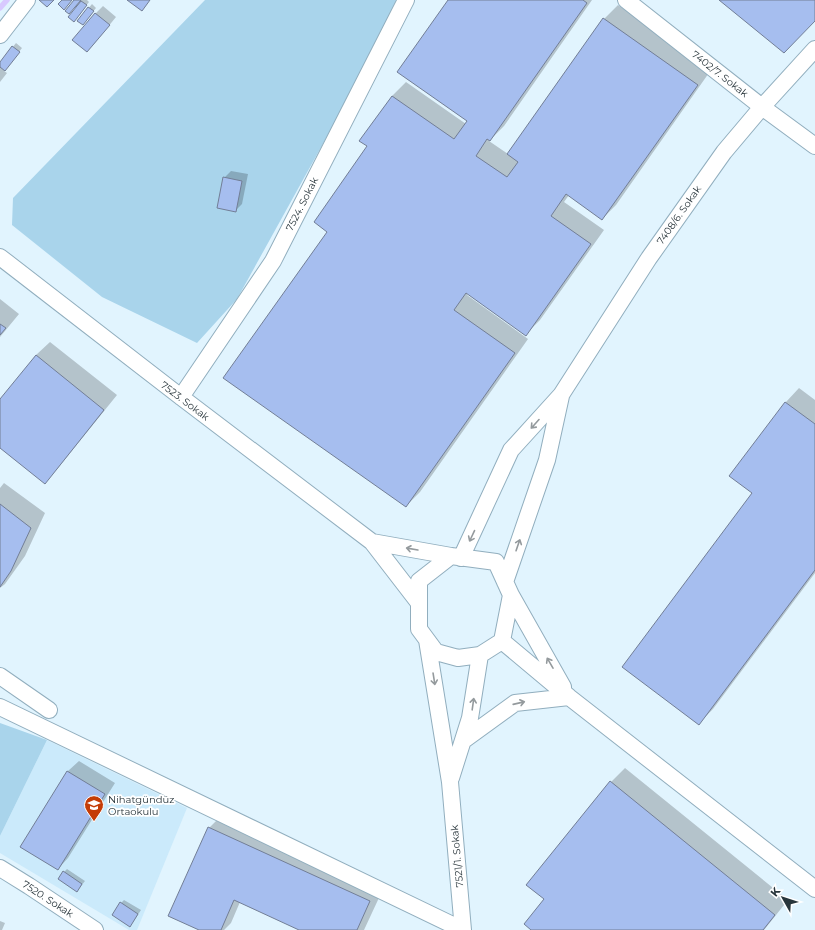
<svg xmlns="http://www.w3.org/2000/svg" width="815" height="930" font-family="Montserrat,sans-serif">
	<rect width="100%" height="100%" fill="#e1f4fe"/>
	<path fill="#cbeafb" d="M 47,740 L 187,808 L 137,930 L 129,930 L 0,853 L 0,836 Z"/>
	<path fill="#a9d4eb" d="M 205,0 L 396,0 L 356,84 L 237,299 L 197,343 L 102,297 L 12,225 L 13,198 Z
		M 0,723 L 47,740 L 0,836 Z"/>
	<path fill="#0003" d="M 75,0 L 87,0 L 89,2 L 77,17 L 78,7 L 76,6 Z
		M 449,0 L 592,0 L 504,126 L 489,141 L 508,154 L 604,19 L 618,5 L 711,70 L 616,205 L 602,219 L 569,195 L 564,202 L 604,230 L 540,320 L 526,334 L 468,293 L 467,295 L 528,339 L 420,492 L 406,506 L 328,232 L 369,146 L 361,140 L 392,96 L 406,82 L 466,124 L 468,121 Z
		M 92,4 L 96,8 L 86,20 L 79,20 Z
		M 103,6 L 116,17 L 94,44 L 87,51 L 74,40 L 96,13 Z
		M 16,43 L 22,48 L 4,71 L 7,73 L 0,82 L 0,63 Z
		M 231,171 L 248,174 L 242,204 L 235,211 L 224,178 Z
		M 0,299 L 19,314 L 0,337 Z
		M 50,342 L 117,395 L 58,468 L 45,482 L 0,447 L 0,401 L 36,355 Z
		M 799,388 L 815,400 L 815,573 L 713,709 L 699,723 L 753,493 L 731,476 L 786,402 Z
		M 4,483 L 45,513 L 25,556 L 5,584 L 0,588 L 0,488 Z
		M 79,761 L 115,783 L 68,858 L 58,869 L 22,847 L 68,771 Z
		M 625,768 L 788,900 L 764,930 L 532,930 L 545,899 L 527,885 L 611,782 Z
		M 223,814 L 384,887 L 364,930 L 302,930 L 240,902 L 231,923 L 224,930 L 201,930 L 209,828 Z
		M 67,869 L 85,881 L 77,891 L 64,872 Z
		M 124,900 L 141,910 L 133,922 L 130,925 L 121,903 Z
		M 0,921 L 5,923 L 2,930 L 0,930 Z"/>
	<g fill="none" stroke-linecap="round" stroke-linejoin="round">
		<path stroke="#d8c9ff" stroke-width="5.5" d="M 0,8 L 7,0"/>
	</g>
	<path fill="#a6beef" stroke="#727e96" d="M 39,0 L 54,0 L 47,7 Z
		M 62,0 L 72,0 L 64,10 L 58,4 Z
		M 74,0 L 81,0 L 69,14 L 65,11 Z
		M 127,0 L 150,0 L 142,11 Z
		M 448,0 L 583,0 L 587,3 L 490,141 L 487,139 L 476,156 L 507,177 L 518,162 L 507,154 L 603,18 L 698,85 L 602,220 L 566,194 L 551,216 L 591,244 L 526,336 L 466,293 L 454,310 L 515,353 L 406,507 L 223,378 L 327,232 L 314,222 L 367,146 L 359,141 L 392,96 L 454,139 L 467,121 L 397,72 Z
		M 719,0 L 815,0 L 815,21 L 784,53 Z
		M 81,1 L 87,5 L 74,22 L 68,17 Z
		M 88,7 L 94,11 L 83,25 L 77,21 Z
		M 95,13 L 110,25 L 87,52 L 72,40 Z
		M 12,46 L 20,52 L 5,71 L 0,67 L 0,62 Z
		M 223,177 L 242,181 L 236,212 L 217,208 Z
		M 0,324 L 6,328 L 0,335 Z
		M 36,355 L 104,410 L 45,484 L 0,448 L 0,399 Z
		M 785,402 L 815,424 L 815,570 L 699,725 L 622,667 L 752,493 L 729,476 Z
		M 0,504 L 31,528 L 11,571 L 0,587 Z
		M 67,771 L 105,794 L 58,870 L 20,847 Z
		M 610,781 L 775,915 L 763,930 L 531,930 L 524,924 L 544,899 L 526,885 Z
		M 208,827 L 370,901 L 357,930 L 299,930 L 234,900 L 221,930 L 199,930 L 168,916 Z
		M 63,871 L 82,884 L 77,892 L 58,879 Z
		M 120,902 L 138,914 L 130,927 L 112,915 Z"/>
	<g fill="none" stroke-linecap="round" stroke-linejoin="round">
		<defs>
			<path id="minor" d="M 626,0 L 762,107 L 815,146
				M 0,35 L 27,0
				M 0,257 L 181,397 L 372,542 L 419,603
				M 181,397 L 273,261 L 406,0
				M 372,542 L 451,556
				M 451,556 L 496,562 L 511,595 L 502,641 L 480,655 L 458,658 L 436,652 L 419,629 L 419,581 Z
				M 461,558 L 511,450 L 561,395 L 649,258 L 724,152 L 762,107 L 815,49
				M 505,582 L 547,460 L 561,396
				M 511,595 L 563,687
				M 427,640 L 450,782 L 463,930
				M 502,641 L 569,697 L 815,889
				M 0,676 L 49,710
				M 0,707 L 463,930
				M 464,740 L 515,703 L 569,697
				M 451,778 L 470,718 L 480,655
				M 0,868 L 29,886 L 95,930"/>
		</defs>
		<use href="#minor" stroke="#91aebe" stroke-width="18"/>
		<use href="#minor" stroke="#fff" stroke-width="16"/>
	</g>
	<defs><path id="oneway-shaft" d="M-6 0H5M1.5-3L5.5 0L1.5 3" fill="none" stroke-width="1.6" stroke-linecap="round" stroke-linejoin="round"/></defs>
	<g stroke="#949a9d">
		<use href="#oneway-shaft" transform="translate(535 424) rotate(132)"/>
		<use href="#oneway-shaft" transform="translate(472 536) rotate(115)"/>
		<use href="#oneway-shaft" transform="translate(518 545) rotate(-71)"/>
		<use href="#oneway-shaft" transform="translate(412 549) rotate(-170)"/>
		<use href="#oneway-shaft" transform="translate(550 663) rotate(-120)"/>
		<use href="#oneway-shaft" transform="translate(434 679) rotate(81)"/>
		<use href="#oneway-shaft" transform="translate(519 703) rotate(-13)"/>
		<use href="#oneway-shaft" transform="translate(473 704) rotate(-82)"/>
	</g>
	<defs>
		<symbol id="school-pin" viewBox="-11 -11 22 30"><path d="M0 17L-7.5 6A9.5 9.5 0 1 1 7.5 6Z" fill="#c43c07" stroke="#fff"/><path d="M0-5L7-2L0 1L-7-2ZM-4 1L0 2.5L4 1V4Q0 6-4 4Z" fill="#fff"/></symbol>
	</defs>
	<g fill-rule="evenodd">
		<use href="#school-pin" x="83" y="794" width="22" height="30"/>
	</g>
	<g text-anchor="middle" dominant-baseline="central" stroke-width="3.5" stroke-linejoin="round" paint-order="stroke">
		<g font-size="10" fill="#28353b" stroke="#fff">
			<text transform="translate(720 74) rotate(38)">7402/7. Sokak</text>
			<text transform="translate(302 204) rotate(-63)">7524. Sokak</text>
			<text transform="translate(679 215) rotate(-55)">7408/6. Sokak</text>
			<text transform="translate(185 401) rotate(37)">7523. Sokak</text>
			<text transform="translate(457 856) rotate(-95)">7521/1. Sokak</text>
			<text transform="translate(48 899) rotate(33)">7520. Sokak</text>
		</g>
		<g font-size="10" fill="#28353b" stroke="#fff" text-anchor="start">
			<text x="108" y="799">Nihatgündüz<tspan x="108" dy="12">Ortaokulu</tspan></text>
		</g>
	</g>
	<g transform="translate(783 898) rotate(309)" stroke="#ffffff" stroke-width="3" paint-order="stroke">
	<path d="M0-3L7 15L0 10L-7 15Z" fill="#28353b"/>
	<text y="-6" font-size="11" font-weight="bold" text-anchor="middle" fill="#28353b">K</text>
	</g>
</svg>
